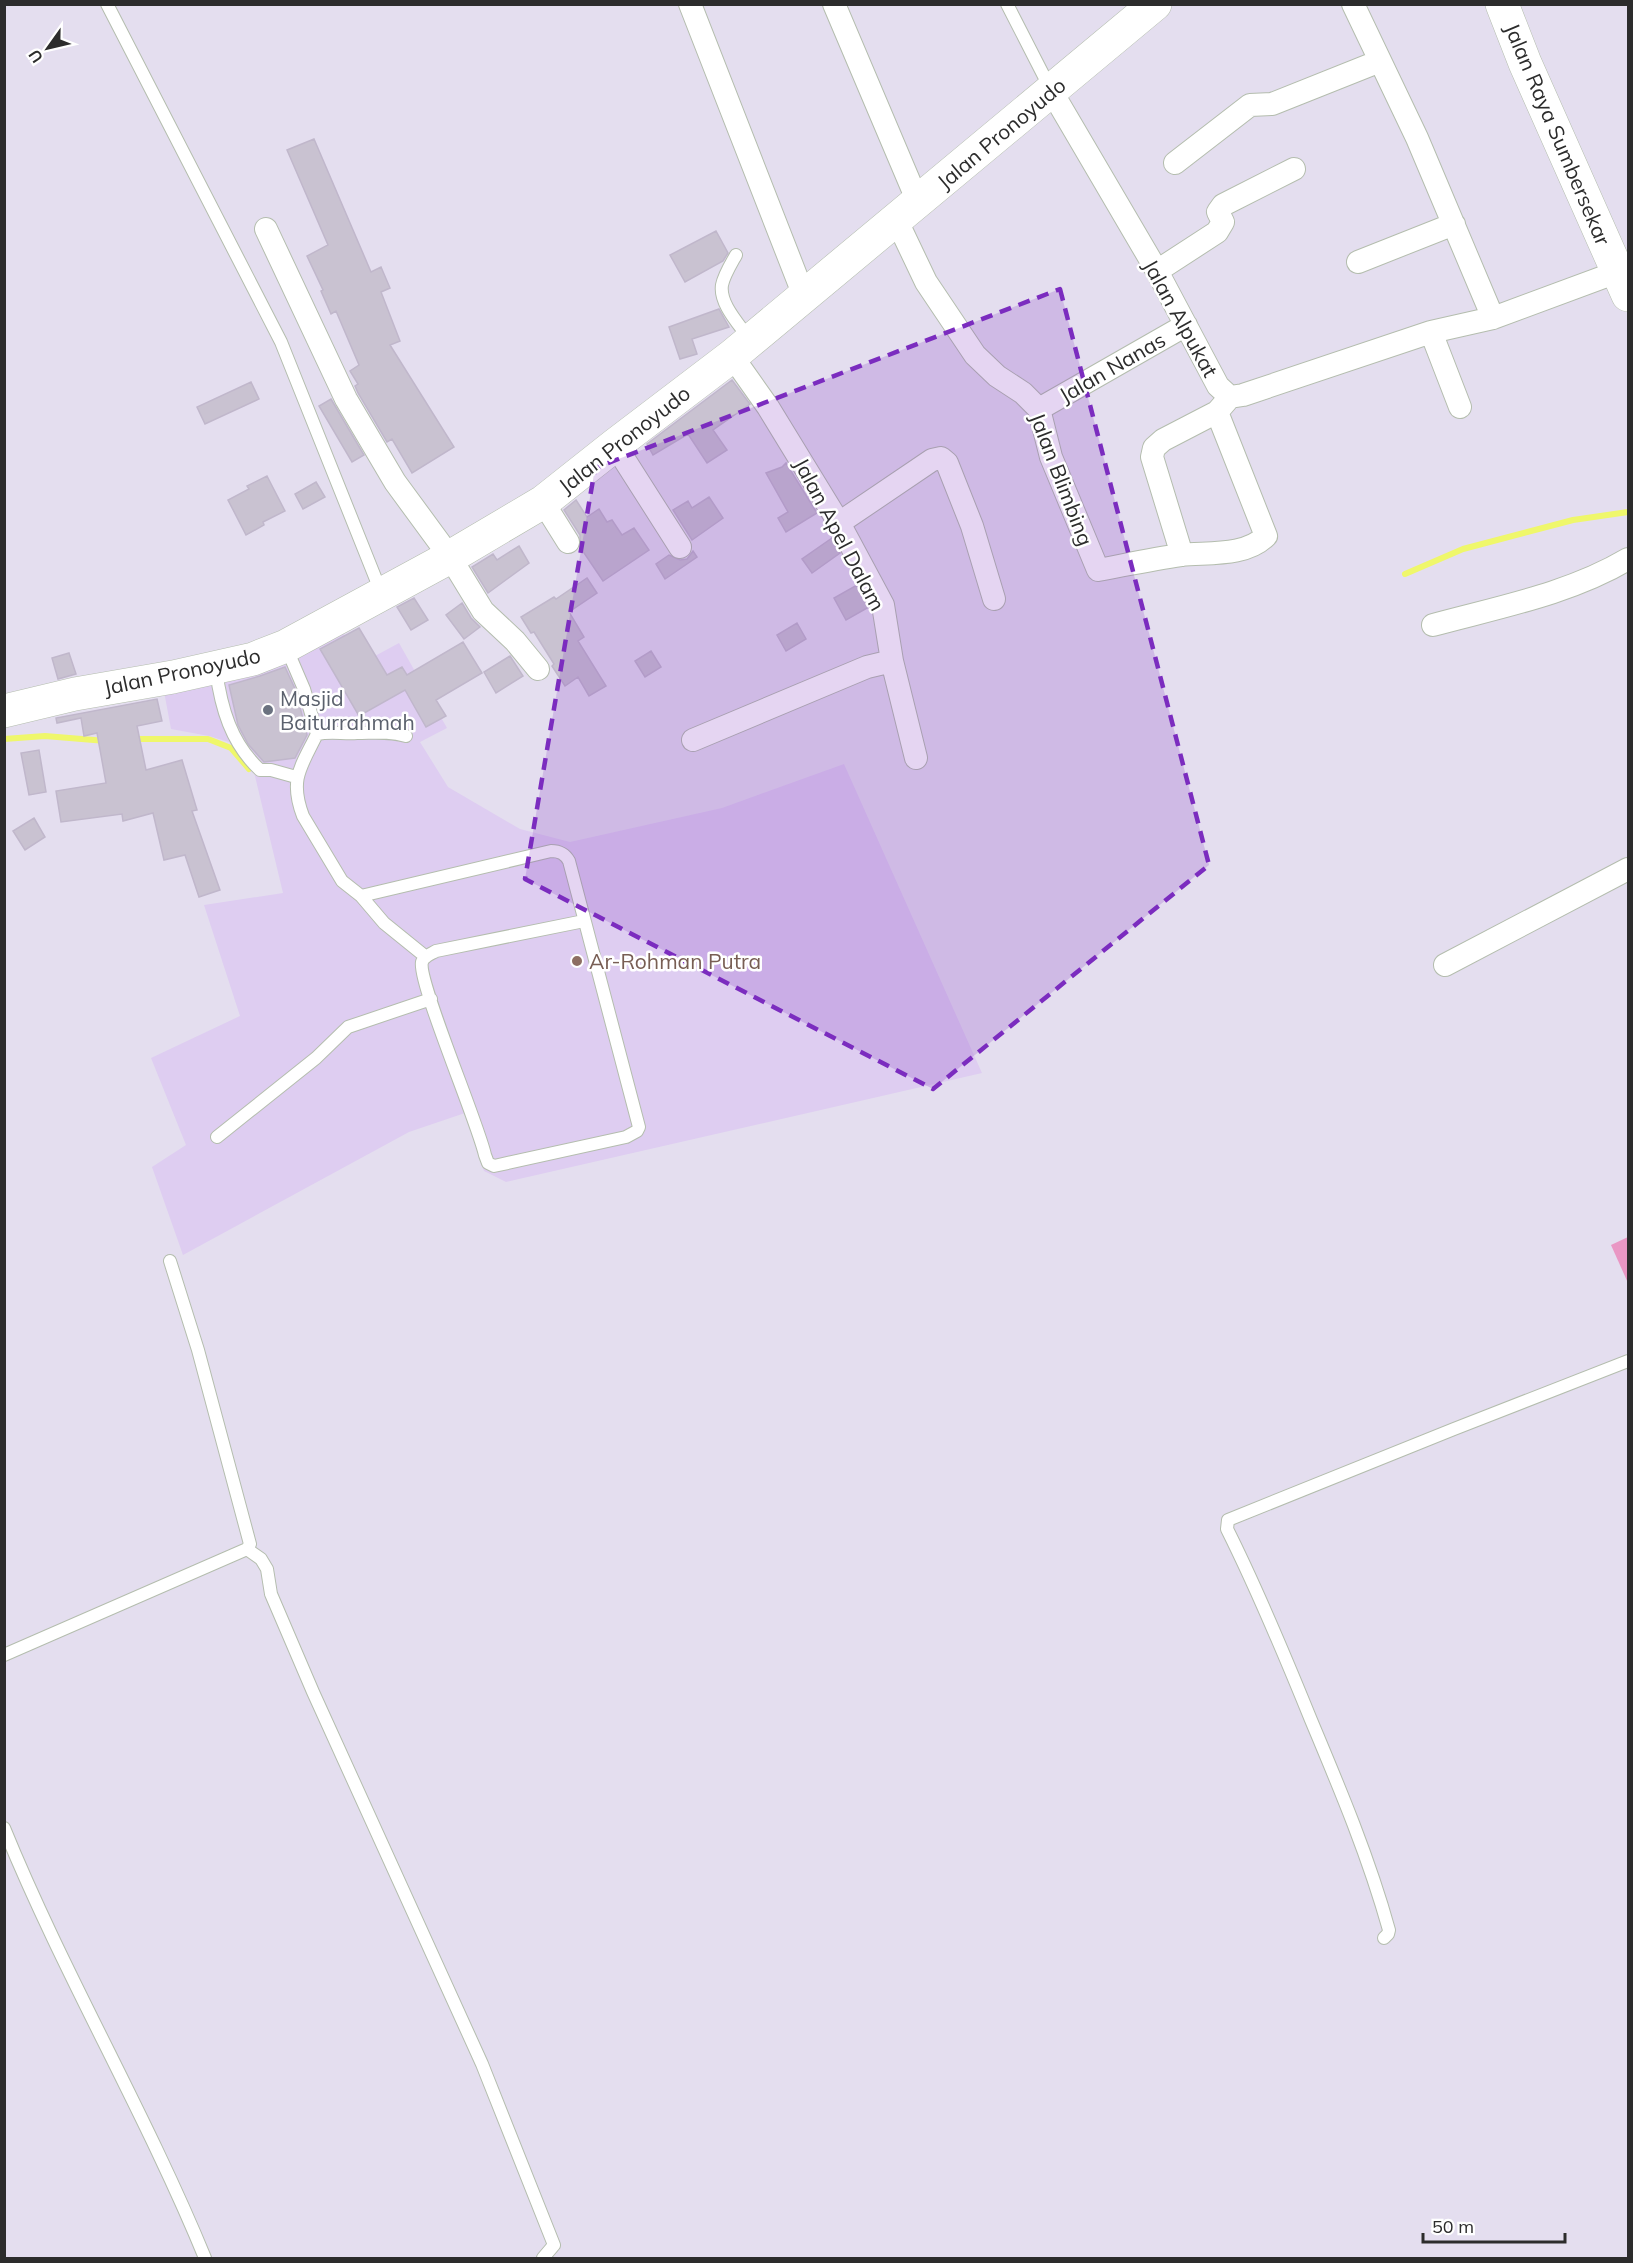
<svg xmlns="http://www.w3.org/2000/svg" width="1633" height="2263" font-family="Mulish,sans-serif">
	<rect width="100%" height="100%" fill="#e4deef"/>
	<path fill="#decdf1" d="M 339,626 L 362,663 L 399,643 L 447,728 L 420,742 L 448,787 L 520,829 L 570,842 L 722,808 L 844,764 L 982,1073 L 506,1182 L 484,1171 L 465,1113 L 409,1132 L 183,1255 L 152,1167 L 186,1145 L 151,1058 L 240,1016 L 204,905 L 283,893 L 254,772 L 229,742 L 209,736 L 171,729 L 163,686 Z"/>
	<path fill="#e997c4" d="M 1628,1237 L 1628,1283 L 1611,1245 Z"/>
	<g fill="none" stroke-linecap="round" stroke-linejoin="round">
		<path stroke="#eff76b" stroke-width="6" d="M 1405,574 L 1463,549 L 1573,520 L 1628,512
			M 4,739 L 45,736 L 106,741
			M 132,739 L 208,739 L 231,748 L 249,769"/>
	</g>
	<path fill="#c9c2d1" stroke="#c0b7cb" stroke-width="1.5" d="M 314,139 L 371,272 L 381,267 L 390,288 L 381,292 L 400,341 L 390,345 L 454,447 L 412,473 L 392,439 L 387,442 L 358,393 L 355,386 L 358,384 L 350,371 L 359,365 L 336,311 L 331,314 L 321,291 L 323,290 L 307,256 L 328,245 L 287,150 Z
		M 716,231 L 728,253 L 723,261 L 685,282 L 670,255 Z
		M 719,309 L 729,327 L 692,339 L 697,354 L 680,359 L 669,327 Z
		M 732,380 L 750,404 L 713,430 L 727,450 L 707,463 L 688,434 L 653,455 L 647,444 Z
		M 251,382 L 259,399 L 205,424 L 197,407 Z
		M 331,399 L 364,455 L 352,462 L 319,406 Z
		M 786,463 L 817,513 L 786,532 L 778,518 L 788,512 L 766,473 L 782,467 Z
		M 267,476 L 285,511 L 263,522 L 264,525 L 246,535 L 228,500 L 249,489 L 247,486 Z
		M 316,482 L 325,497 L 303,509 L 295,494 Z
		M 709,497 L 723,518 L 692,540 L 673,510 L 688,501 L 692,508 Z
		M 576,500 L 587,517 L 599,509 L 607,522 L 612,520 L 622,535 L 634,528 L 649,550 L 603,581 L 580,547 L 580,535 L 564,510 Z
		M 832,538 L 840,553 L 812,573 L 802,559 Z
		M 519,546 L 529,563 L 488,593 L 472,567 L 493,554 L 497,560 Z
		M 693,551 L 697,557 L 665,579 L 656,564 L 669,555 L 680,560 L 687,559 Z
		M 587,578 L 597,593 L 569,612 L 584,637 L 578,641 L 606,686 L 589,696 L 578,677 L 565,686 L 552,666 L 554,664 L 534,632 L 531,633 L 521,617 L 554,597 L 556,599 Z
		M 857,585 L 869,607 L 846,620 L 834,598 Z
		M 414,598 L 428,620 L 411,630 L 397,607 Z
		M 462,603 L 471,618 L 480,627 L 464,639 L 446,615 Z
		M 797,623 L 806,639 L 786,651 L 777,635 Z
		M 359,628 L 387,675 L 402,667 L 407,675 L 463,642 L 482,673 L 436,700 L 446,716 L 426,727 L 405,690 L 359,716 L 320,649 Z
		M 651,651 L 661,667 L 645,677 L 635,661 Z
		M 69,653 L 76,674 L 58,679 L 52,658 Z
		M 510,656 L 523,676 L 496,693 L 484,672 Z
		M 285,667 L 296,691 L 307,735 L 295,758 L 264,762 L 248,744 L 238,725 L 229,685 L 260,676 Z
		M 157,699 L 162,721 L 137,726 L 146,770 L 182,760 L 197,810 L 192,811 L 220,890 L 199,897 L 185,855 L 164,860 L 153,813 L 123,821 L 122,814 L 61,822 L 56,791 L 106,783 L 97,733 L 84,736 L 81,718 L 57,723 L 56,718 Z
		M 39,750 L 46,792 L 29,795 L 21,753 Z
		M 34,818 L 45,837 L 25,850 L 13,831 Z"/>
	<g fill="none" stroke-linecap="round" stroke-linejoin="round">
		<defs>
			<path id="service" d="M 107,4 L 281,342 L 381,592
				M 1007,4 L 1050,88
				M 736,255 C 731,264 724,275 722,285 C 719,304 740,325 750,340
				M 286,647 L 304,689 L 317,734 C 301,767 289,779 303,816 L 342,881 L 361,896 L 551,851 C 560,851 565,854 569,861 L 639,1127 L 637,1131 L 626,1137 L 494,1166 L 488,1163 L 485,1155 C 478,1123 417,980 422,962 C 424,956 431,954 436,951 L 584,921
				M 216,670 C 221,708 231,743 260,770 L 271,770 L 296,777
				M 317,734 C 331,731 343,734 357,733 C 374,733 389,731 406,736
				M 361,896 L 384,923 L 426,957
				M 217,1137 L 316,1058 L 348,1027 L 431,999
				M 247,1549 L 261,1559 L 267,1569 L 271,1594 L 313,1692 L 482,2064 L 554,2245 L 543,2258
				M 4,1655 L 247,1549 L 250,1544 L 198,1350 L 170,1261
				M 4,1828 C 64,1975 145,2112 205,2258
				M 1384,1938 L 1388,1934 L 1389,1930 C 1369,1858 1340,1789 1311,1720 C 1285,1656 1258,1591 1227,1529 L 1228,1520 L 1454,1429 L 1628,1361"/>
			<path id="minor" d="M 690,4 L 804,296
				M 834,4 L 918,202
				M 1353,4 L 1417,138 L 1493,318
				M 1052,92 L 1157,271 L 1218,386 L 1230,397 L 1243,395 L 1431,332 L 1493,318 L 1628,268
				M 1175,163 L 1250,105 L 1272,104 L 1380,61
				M 896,219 L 926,282 L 975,355 L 997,376 L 1023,393 L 1039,409 L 1051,457 L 1098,570 C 1125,565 1153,559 1181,555 C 1207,552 1245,557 1266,536 L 1217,412 L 1230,397
				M 266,229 L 346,399 L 395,482 L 450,557 L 483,611 L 515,641 L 538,669
				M 1358,262 L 1454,224
				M 1157,271 L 1217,232 L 1223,222 L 1218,212 L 1223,205 L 1294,169
				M 1431,332 L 1460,407
				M 1039,409 L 1186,325
				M 615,445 L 680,547
				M 543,502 L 568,542
				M 839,523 L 932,460 L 941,458 L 947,463 L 972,526 L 994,599
				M 1182,555 L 1152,457 L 1154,448 L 1163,440 L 1217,412
				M 1433,625 C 1499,607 1569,594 1628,559
				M 892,661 L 916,758
				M 693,740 L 867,667 L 892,661 L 883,605 L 839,523 L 768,407 L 732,356
				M 1445,965 L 1628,869"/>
			<path id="secondary" d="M 1502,4 L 1525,63 L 1628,295
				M 4,711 L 75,694 L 173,677 L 253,659 L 286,646 L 450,557 L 543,502 L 615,445 L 732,356 L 1155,4"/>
		</defs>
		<use href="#service" stroke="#b4bdae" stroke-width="14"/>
		<use href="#minor" stroke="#b4bdae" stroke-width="24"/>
		<use href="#secondary" stroke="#b4bdae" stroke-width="34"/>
		<use href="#service" stroke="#fff" stroke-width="12"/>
		<use href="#minor" stroke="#fff" stroke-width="22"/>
		<use href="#secondary" stroke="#fff" stroke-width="33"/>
	</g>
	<path fill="#7b2cbf" fill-opacity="0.2" stroke="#7b2cbf" stroke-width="4.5" stroke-dasharray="12 8" stroke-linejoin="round" d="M 1060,289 L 1209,865 L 933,1089 L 525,879 L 595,468 Z"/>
	<circle fill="#6b7280" stroke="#fff" stroke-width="2" cx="268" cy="710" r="6"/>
	<circle fill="#8d6e63" stroke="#fff" stroke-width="2" cx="577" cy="961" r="6"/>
	<g text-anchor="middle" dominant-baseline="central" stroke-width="5" stroke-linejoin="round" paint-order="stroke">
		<g font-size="21" fill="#2c2c2c" stroke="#fff">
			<text transform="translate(1001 133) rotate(-40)">Jalan Pronoyudo</text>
			<text transform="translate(1558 134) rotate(67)">Jalan Raya Sumbersekar</text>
			<text transform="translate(1181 318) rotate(61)">Jalan Alpukat</text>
			<text transform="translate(1112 367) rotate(-30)">Jalan Nanas</text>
			<text transform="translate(624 439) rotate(-38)">Jalan Pronoyudo</text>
			<text transform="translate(1062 479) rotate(69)">Jalan Blimbing</text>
			<text transform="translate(840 534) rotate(62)">Jalan Apel Dalam</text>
			<text transform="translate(182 671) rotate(-12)">Jalan Pronoyudo</text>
		</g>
		<g font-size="21" fill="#5b616d" stroke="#fff" text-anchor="start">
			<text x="280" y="698">Masjid<tspan x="280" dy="24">Baiturrahmah</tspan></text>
		</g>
		<g font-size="21" fill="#785e54" stroke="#fff" text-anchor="start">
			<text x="589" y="961">Ar-Rohman Putra</text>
		</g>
	</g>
	<rect width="1633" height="2263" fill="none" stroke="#2c2c2c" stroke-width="12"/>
	<g transform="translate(48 48) rotate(236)" stroke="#ffffff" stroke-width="4.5" paint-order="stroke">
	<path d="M0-4.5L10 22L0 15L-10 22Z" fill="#2c2c2c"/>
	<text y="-9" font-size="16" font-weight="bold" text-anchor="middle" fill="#2c2c2c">U</text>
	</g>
	<path d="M1423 2233v9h142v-9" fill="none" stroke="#2c2c2c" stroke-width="3"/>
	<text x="1432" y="2233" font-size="18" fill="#2c2c2c" stroke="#ffffff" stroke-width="4.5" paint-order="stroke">50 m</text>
</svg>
